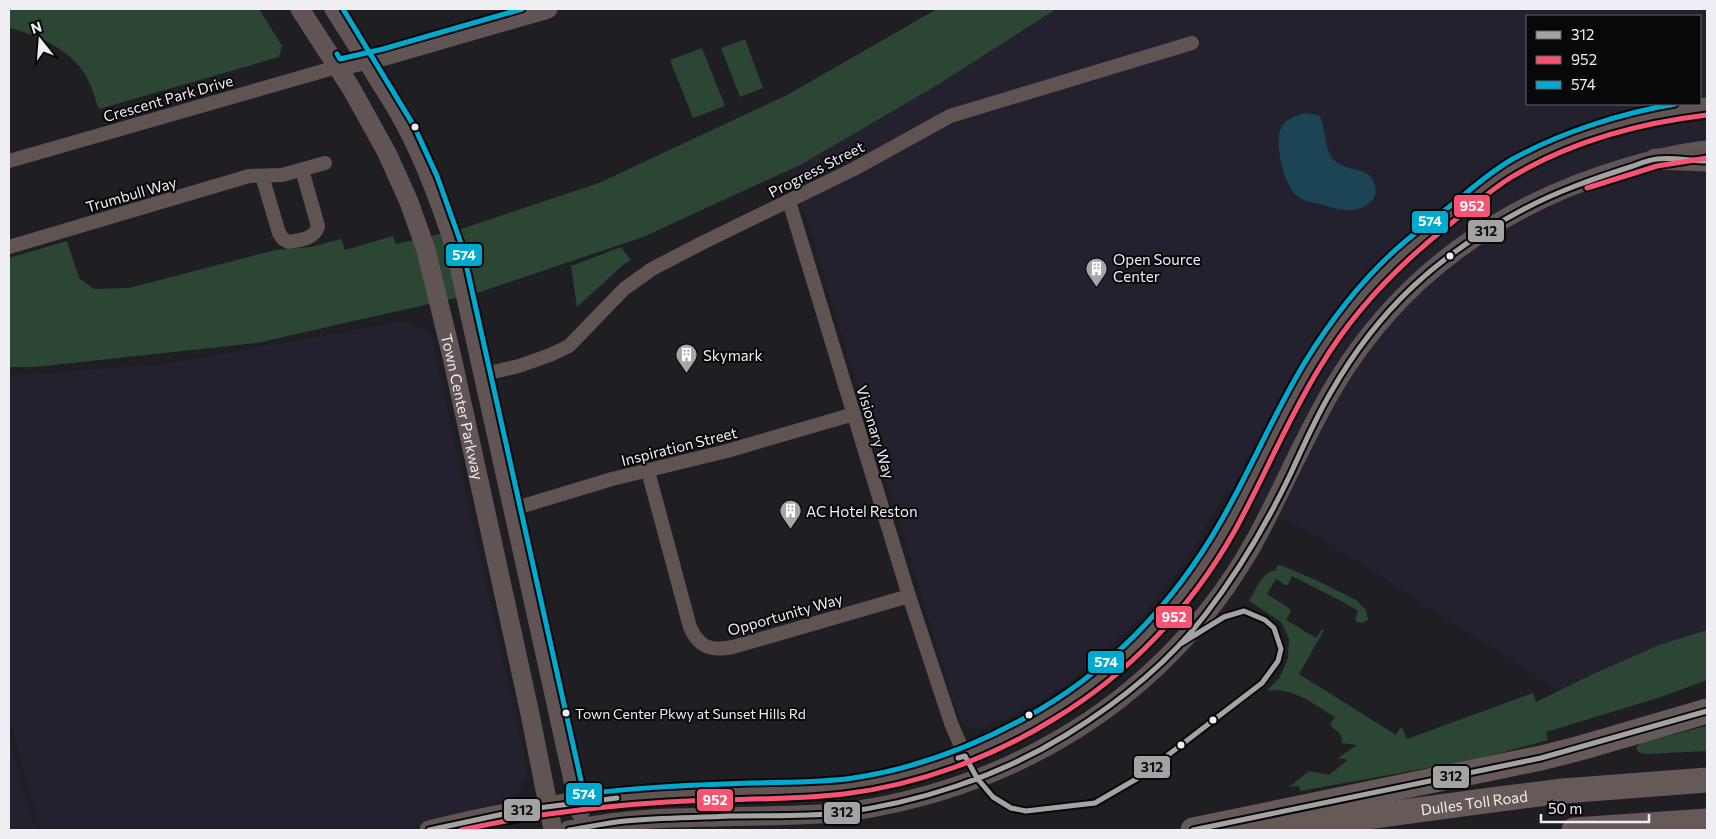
<svg xmlns="http://www.w3.org/2000/svg" width="1716" height="839" font-family="Commissioner,sans-serif">
	<rect width="100%" height="100%" fill="#1f1e23"/>
	<path fill="#23212d" fill-rule="evenodd" d="M 1046,9 L 1707,9 L 1707,640 L 1564,694 L 1317,536 L 1226,492 L 1186,562 L 1143,615 L 1107,650 L 1065,686 L 1020,712 L 980,730 L 960,722 L 787,157 ZM 1527,16 L 1700,16 L 1700,104 L 1527,104 Z
		M 404,321 L 431,334 L 528,772 L 518,794 L 476,811 L 404,830 L 40,830 L 9,717 L 9,376 L 166,364 Z
		M 9,737 L 35,830 L 9,830 Z"/>
	<path fill="#2b4733" d="M 9,9 L 259,9 L 282,46 L 279,57 L 99,109 C 95,100 93,89 88,80 C 76,52 37,34 9,28 Z
		M 937,9 L 1056,9 L 939,84 L 802,164 L 643,237 L 477,293 L 257,343 L 35,367 L 9,367 L 9,258 L 67,241 L 79,278 L 94,289 L 129,288 L 275,250 L 311,247 L 341,239 L 345,250 L 393,236 L 396,244 L 461,229 L 599,183 L 787,95 Z
		M 745,39 L 763,88 L 740,97 L 721,48 Z
		M 702,48 L 725,106 L 693,118 L 670,60 Z
		M 621,247 L 631,260 L 624,264 L 577,307 L 571,266 Z
		M 1277,565 L 1283,566 L 1318,581 L 1356,600 L 1366,610 L 1368,620 L 1362,623 L 1355,621 L 1358,611 L 1341,601 L 1292,576 L 1288,585 L 1285,585 L 1276,579 L 1267,594 L 1289,608 L 1291,611 L 1286,620 L 1316,638 L 1322,629 L 1324,630 L 1299,674 L 1396,735 L 1400,728 L 1402,728 L 1407,739 L 1533,693 L 1536,702 L 1591,675 L 1659,645 L 1707,630 L 1707,680 L 1661,697 L 1546,732 L 1548,740 L 1478,759 L 1300,791 L 1299,786 L 1289,787 L 1309,771 L 1329,775 L 1348,760 L 1338,758 L 1357,745 L 1342,743 L 1341,735 L 1330,725 L 1335,717 C 1313,704 1293,686 1267,691 L 1280,677 L 1288,658 L 1289,639 L 1281,622 L 1249,601 C 1256,589 1262,572 1276,570 Z
		M 1707,726 L 1707,751 L 1646,754 L 1638,752 L 1636,748 L 1639,744 L 1643,742 Z"/>
	<path fill="#1b4454" d="M 1305,113 L 1319,115 C 1327,129 1323,149 1335,161 C 1348,173 1369,165 1375,185 C 1380,203 1360,211 1345,210 C 1337,210 1328,206 1319,204 C 1312,202 1304,201 1298,197 C 1286,187 1280,163 1279,148 C 1277,125 1284,119 1305,113 Z"/>
	<g fill="none" stroke-linecap="round" stroke-linejoin="round">
		<path stroke="#5f5451" stroke-width="14" d="M 9,161 L 337,67
			M 262,176 L 279,233 L 283,239 L 289,242 C 300,240 315,239 318,226 L 302,170
			M 789,201 L 909,596 L 951,723 L 965,756
			M 9,247 L 249,176 L 282,175 L 325,163
			M 484,374 L 519,366 L 550,355 L 569,346 L 624,289 L 652,269 L 702,243 L 854,169 L 950,116 L 1192,43
			M 648,471 L 690,627 C 699,648 711,651 733,647 L 909,596
			M 513,509 L 612,479 L 727,451 L 854,414"/>
		<g stroke="#605554" stroke-width="19">
			<path id="s1" d="M 300,9 L 351,88 L 387,153 L 409,202 L 426,250 L 452,357 L 530,714 L 553,830"/>
			<path d="M 334,9 C 356,44 378,78 399,113 C 423,155 440,201 455,248 L 580,812"/>
			<path d="M 337,67 L 385,56 L 548,9"/>
			<path d="M 429,830 C 482,817 536,806 591,800 C 644,795 696,792 749,791 C 786,790 822,790 859,784 C 926,773 992,748 1050,713 C 1117,673 1175,613 1216,547 C 1249,493 1272,434 1304,379 C 1330,332 1367,287 1407,250 C 1420,238 1435,227 1450,215 C 1470,199 1490,181 1513,168 C 1565,138 1647,112 1707,107"/>
			<path d="M 569,830 C 578,829 587,826 597,825 C 636,818 678,818 717,817 C 763,815 808,817 853,811 C 925,800 997,776 1060,739 C 1140,693 1208,624 1253,544 C 1282,492 1304,436 1335,385 C 1400,276 1502,204 1624,168 C 1651,160 1679,153 1707,150"/>
		</g>
		<path stroke="#605452" stroke-width="21" d="M 1655,159 L 1707,161"/>
		<g stroke="#665a58" stroke-width="25">
			<path d="M 1193,830 L 1541,758 L 1584,747 L 1707,711"/>
			<path id="s2" d="M 1271,830 L 1499,799 L 1563,791 L 1707,780"/>
			<path d="M 1574,830 L 1707,821"/>
		</g>
		<defs>
			<path id="bus-1" d="M 958,758 L 965,756 L 977,778 L 993,797 L 1011,808 L 1026,811 L 1095,803 L 1138,778 L 1262,683 L 1278,661 L 1281,649 L 1274,628 L 1265,620 L 1244,611 L 1224,617 L 1182,643
				M 429,830 L 522,810 L 617,798
				M 569,830 C 588,827 606,823 625,821 C 661,817 696,818 732,816 C 767,815 803,817 839,813 C 918,803 998,777 1066,735 C 1118,703 1168,663 1205,615 C 1238,572 1267,523 1290,475 C 1303,447 1315,419 1331,392 C 1379,308 1439,254 1524,209 C 1558,191 1593,179 1630,167 C 1639,164 1648,160 1657,159 C 1674,157 1691,161 1707,161
				M 1193,830 L 1541,758 L 1707,711"/>
			<path id="bus-2" d="M 1587,188 L 1657,166 L 1707,158
				M 461,830 C 529,815 597,806 667,802 C 726,798 786,801 844,794 C 918,785 991,758 1054,719 C 1129,674 1191,608 1234,532 C 1264,478 1287,420 1320,367 C 1353,312 1398,265 1449,225 C 1469,209 1488,192 1510,178 C 1569,142 1640,123 1707,115"/>
			<path id="bus-3" d="M 343,9 L 414,126 L 437,176 L 462,246 L 584,794 C 639,787 694,785 750,783 C 784,782 819,783 853,778 C 913,769 970,748 1023,719 C 1107,674 1174,604 1221,521 C 1251,469 1274,413 1305,362 C 1329,323 1358,285 1391,254 C 1408,238 1427,224 1445,210 C 1467,193 1487,174 1511,160 C 1559,133 1621,113 1675,104
				M 337,54 L 340,59 L 383,49 L 522,9"/>
		</defs>
		<use href="#bus-1" stroke="#08080b" stroke-width="9"/>
		<use href="#bus-2" stroke="#08080b" stroke-width="9"/>
		<use href="#bus-3" stroke="#08080b" stroke-width="9"/>
		<use href="#bus-1" stroke="#a3a3a3" stroke-width="5"/>
		<use href="#bus-2" stroke="#f65372" stroke-width="5"/>
		<use href="#bus-3" stroke="#00a9ce" stroke-width="5"/>
	</g>
	<defs>
		<symbol id="building-pin" viewBox="-11 -11 22 30"><path d="M0 17L-7.5 6A9.5 9.5 0 1 1 7.5 6Z" fill="#a6a5aa" stroke="#08080b"/><path d="M-4-6H4V6H1V3H-1V6H-4ZM-2.5-4.3h1.7v1.8h-1.7ZM.8-4.3h1.7v1.8H.8ZM-2.5-1h1.7V.8h-1.7ZM.8-1h1.7V.8H.8Z" fill="#fff"/></symbol>
	</defs>
	<g fill-rule="evenodd">
		<use href="#building-pin" x="1084" y="256" width="25" height="34"/>
		<use href="#building-pin" x="674" y="342" width="25" height="34"/>
		<use href="#building-pin" x="778" y="498" width="25" height="34"/>
	</g>
	<g fill="#efeef3" stroke="#08080b" stroke-width="2">
		<circle cx="415" cy="127" r="4.5"/>
		<circle cx="1450" cy="256" r="4.5"/>
		<circle cx="566" cy="713" r="4.5"/>
		<circle cx="1029" cy="715" r="4.5"/>
		<circle cx="1213" cy="720" r="4.5"/>
		<circle cx="1181" cy="745" r="4.5"/>
	</g>
	<g text-anchor="middle" dominant-baseline="central" stroke-width="4" stroke-linejoin="round" paint-order="stroke">
		<g font-size="14" fill="#efeef3" stroke="#08080b" text-anchor="start">
			<text x="575" y="713">Town Center Pkwy at Sunset Hills Rd</text>
		</g>
		<g font-size="15" fill="#efeef3" stroke="#08080b">
			<text transform="translate(168 98) rotate(-16)">Crescent Park Drive</text>
			<text transform="translate(816 169) rotate(-27)">Progress Street</text>
			<text transform="translate(131 194) rotate(-16)">Trumbull Way</text>
			<text stroke="none"><textPath href="#s1" startOffset="434">Town Center Parkway</textPath></text>
			<text transform="translate(876 432) rotate(73)">Visionary Way</text>
			<text transform="translate(679 446) rotate(-14)">Inspiration Street</text>
			<text transform="translate(785 614) rotate(-16)">Opportunity Way</text>
			<text stroke="none"><textPath href="#s2" startOffset="205">Dulles Toll Road</textPath></text>
		</g>
		<g font-size="15" fill="#efeef3" stroke="#08080b" text-anchor="start">
			<text x="1113" y="259">Open Source<tspan x="1113" dy="17">Center</tspan></text>
			<text x="703" y="355">Skymark</text>
			<text x="806" y="511">AC Hotel Reston</text>
		</g>
	</g>
	<g stroke="#08080b" stroke-width="2">
		<rect x="1453" y="194" width="38" height="24" rx="5" fill="#f65372"/>
		<rect x="1411" y="210" width="38" height="24" rx="5" fill="#00a9ce"/>
		<rect x="1467" y="219" width="38" height="24" rx="5" fill="#a3a3a3"/>
		<rect x="445" y="243" width="38" height="24" rx="5" fill="#00a9ce"/>
		<rect x="1155" y="605" width="38" height="24" rx="5" fill="#f65372"/>
		<rect x="1087" y="650" width="38" height="24" rx="5" fill="#00a9ce"/>
		<rect x="1133" y="755" width="38" height="24" rx="5" fill="#a3a3a3"/>
		<rect x="1432" y="765" width="38" height="24" rx="5" fill="#a3a3a3"/>
		<rect x="565" y="782" width="38" height="24" rx="5" fill="#00a9ce"/>
		<rect x="696" y="788" width="38" height="24" rx="5" fill="#f65372"/>
		<rect x="503" y="798" width="38" height="24" rx="5" fill="#a3a3a3"/>
		<rect x="823" y="801" width="38" height="24" rx="5" fill="#a3a3a3"/>
	</g>
	<g font-size="14" text-anchor="middle" font-weight="bold" fill="#fff">
		<text x="1472" y="211">952</text>
		<text x="1430" y="226">574</text>
		<text x="464" y="260">574</text>
		<text x="1174" y="622">952</text>
		<text x="1106" y="667">574</text>
		<text x="584" y="799">574</text>
		<text x="715" y="805">952</text>
	</g>
	<g font-size="14" text-anchor="middle" font-weight="bold" fill="#111">
		<text x="1486" y="236">312</text>
		<text x="1152" y="772">312</text>
		<text x="1451" y="781">312</text>
		<text x="522" y="815">312</text>
		<text x="842" y="817">312</text>
	</g>
	<rect width="1716" height="839" fill="none" stroke="#efeef3" stroke-width="20"/>
	<rect x="1526" y="15" width="175" height="90" fill="#08080b" stroke="#646468"/>
	<rect x="1536" y="31" width="25" height="8" fill="#a3a3a3" stroke="#646468"/>
	<text x="1571" y="40" font-size="15" fill="#efeef3">312</text>
	<rect x="1536" y="56" width="25" height="8" fill="#f65372" stroke="#646468"/>
	<text x="1571" y="65" font-size="15" fill="#efeef3">952</text>
	<rect x="1536" y="81" width="25" height="8" fill="#00a9ce" stroke="#646468"/>
	<text x="1571" y="90" font-size="15" fill="#efeef3">574</text>
	<g transform="translate(40 40) rotate(343)" stroke="#08080b" stroke-width="4" paint-order="stroke">
	<path d="M0-4L9 19L0 12L-9 19Z" fill="#efeef3"/>
	<text y="-8" font-size="14" font-weight="bold" text-anchor="middle" fill="#efeef3">N</text>
	</g>
	<path d="M1541 814v8h108v-8" fill="none" stroke="#efeef3" stroke-width="2.5"/>
	<text x="1548" y="814" font-size="15" fill="#efeef3" stroke="#08080b" stroke-width="4" paint-order="stroke">50 m</text>
</svg>
